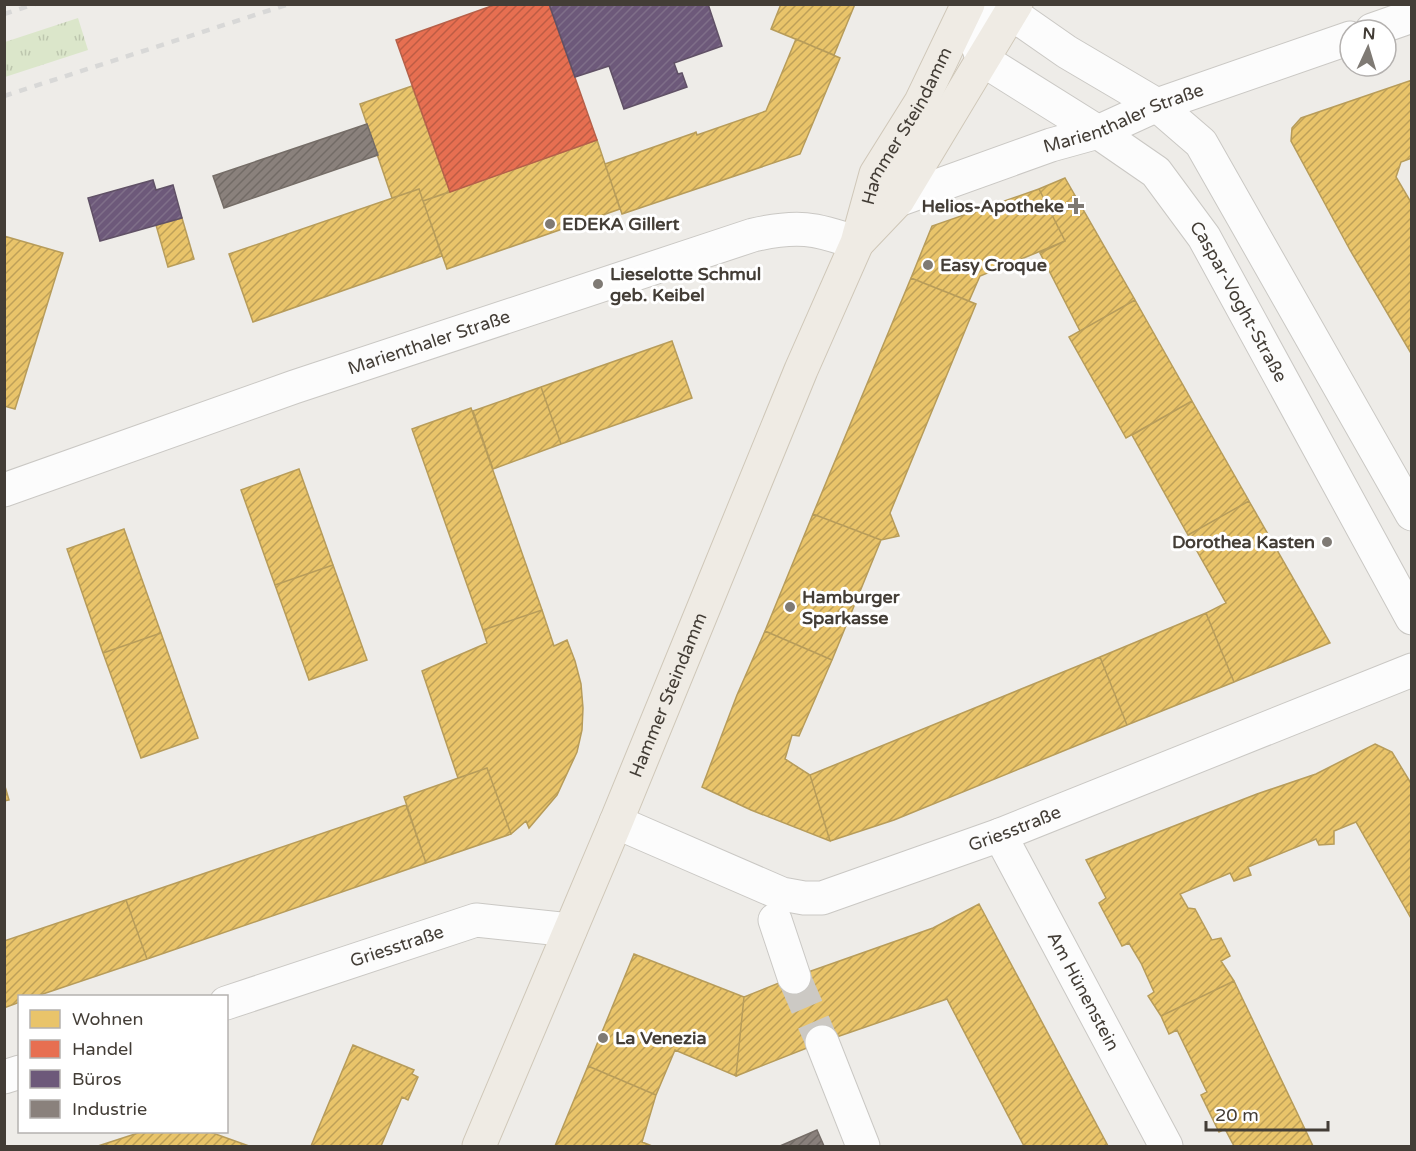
<svg xmlns="http://www.w3.org/2000/svg" width="1416" height="1151" font-family="'Varela Round',sans-serif">
	<defs>
		<pattern id="grass-tufts" width="24" height="20" patternUnits="userSpaceOnUse" patternTransform="scale(1.5)"><rect width="24" height="20" fill="#dbe6ca"/><path d="M3 7l-1-3M5 7V3M7 7l1-3M15 17l-1-3M17 17v-4M19 17l1-3" fill="none" stroke="#bdc6ae"/></pattern>
		<pattern id="homes-hatch" width="6" height="6" patternUnits="userSpaceOnUse" patternTransform="scale(1.5)"><rect width="6" height="6" fill="#e9c46a"/><path d="M-1 1l2-2M0 6l6-6M5 7l2-2" fill="none" stroke="#bea058"/></pattern>
		<pattern id="shops-hatch" width="6" height="6" patternUnits="userSpaceOnUse" patternTransform="scale(1.5)"><rect width="6" height="6" fill="#e76f51"/><path d="M-1 1l2-2M0 6l6-6M5 7l2-2" fill="none" stroke="#bd5c44"/></pattern>
		<pattern id="offices-hatch" width="6" height="6" patternUnits="userSpaceOnUse" patternTransform="scale(1.5)"><rect width="6" height="6" fill="#6d597a"/><path d="M-1 1l2-2M0 6l6-6M5 7l2-2" fill="none" stroke="#7f6f89"/></pattern>
		<pattern id="industry-hatch" width="6" height="6" patternUnits="userSpaceOnUse" patternTransform="scale(1.5)"><rect width="6" height="6" fill="#8a817c"/><path d="M-1 1l2-2M0 6l6-6M5 7l2-2" fill="none" stroke="#726b66"/></pattern>
	</defs>
	<rect width="100%" height="100%" fill="#eeece8"/>
	<path fill="url(#grass-tufts)" d="M 78,18 L 88,50 L 5,77 L 5,42 Z"/>
	<path fill="url(#homes-hatch)" stroke="#b79c5a" stroke-width="1.5" d="M 781,4 L 855,4 L 834,55 L 771,29 Z
		M 796,39 L 840,58 L 800,154 L 622,214 L 605,164 L 694,133 L 696,132 L 697,135 L 766,111 Z
		M 1412,80 L 1412,158 L 1401,162 L 1396,177 L 1412,204 L 1412,355 L 1350,250 L 1291,141 L 1292,128 L 1301,118 Z
		M 412,86 L 450,192 L 423,201 L 419,189 L 392,198 L 360,104 Z
		M 597,140 L 620,209 L 447,269 L 423,201 Z
		M 1065,178 L 1135,300 L 1080,331 L 1040,253 L 1065,241 L 1039,189 Z
		M 419,189 L 442,256 L 253,322 L 229,254 Z
		M 1039,189 L 1065,241 L 980,276 L 969,301 L 911,278 L 932,226 Z
		M 182,218 L 194,259 L 168,267 L 156,225 Z
		M 4,236 L 63,253 L 15,409 L 4,406 Z
		M 911,278 L 976,304 L 890,513 L 899,536 L 881,540 L 813,514 Z
		M 1135,300 L 1192,401 L 1126,438 L 1069,337 Z
		M 672,341 L 692,398 L 561,444 L 541,387 Z
		M 541,387 L 561,444 L 493,469 L 473,411 Z
		M 1192,401 L 1249,501 L 1188,535 L 1132,435 Z
		M 471,408 L 542,610 L 483,630 L 412,429 Z
		M 299,469 L 333,565 L 275,585 L 241,490 Z
		M 1249,501 L 1330,643 L 1234,682 L 1206,613 L 1226,603 L 1188,535 Z
		M 813,514 L 881,540 L 832,660 L 765,631 Z
		M 124,529 L 161,633 L 103,653 L 67,549 Z
		M 333,565 L 367,660 L 309,680 L 275,585 Z
		M 542,610 L 554,646 L 567,640 L 575,661 L 581,684 L 583,708 L 582,730 L 577,752 L 557,795 L 529,828 L 526,821 L 511,834 L 487,768 L 458,778 L 422,671 L 487,643 L 483,630 Z
		M 1206,613 L 1234,682 L 1127,725 L 1100,657 Z
		M 765,631 L 832,660 L 799,736 L 792,735 L 785,759 L 810,775 L 830,841 L 751,810 L 702,787 L 737,695 Z
		M 161,633 L 198,738 L 141,758 L 103,653 Z
		M 1100,657 L 1127,725 L 894,820 L 830,841 L 810,775 Z
		M 1375,744 L 1392,752 L 1412,785 L 1412,920 L 1356,822 L 1334,831 L 1334,844 L 1319,845 L 1316,839 L 1248,867 L 1251,875 L 1234,881 L 1230,873 L 1180,894 L 1188,908 L 1195,909 L 1212,940 L 1221,938 L 1230,956 L 1221,961 L 1234,981 L 1161,1016 L 1148,996 L 1154,992 L 1141,963 L 1129,943 L 1122,946 L 1099,903 L 1106,898 L 1086,860 L 1257,794 L 1316,774 Z
		M 487,768 L 511,834 L 426,863 L 404,797 Z
		M 4,783 L 9,800 L 4,801 Z
		M 406,805 L 426,863 L 147,959 L 126,900 Z
		M 126,900 L 147,959 L 37,996 L 20,996 L 20,1002 L 4,1008 L 4,941 Z
		M 979,904 L 1108,1146 L 1024,1146 L 947,999 L 822,1042 L 736,1076 L 744,997 L 794,977 L 933,928 Z
		M 634,954 L 744,997 L 736,1076 L 675,1050 L 656,1095 L 588,1066 Z
		M 1234,981 L 1313,1146 L 1234,1146 L 1225,1129 L 1219,1132 L 1201,1095 L 1207,1092 L 1177,1030 L 1169,1034 L 1161,1016 Z
		M 353,1045 L 414,1070 L 412,1074 L 418,1077 L 408,1100 L 402,1097 L 381,1146 L 311,1146 Z
		M 588,1066 L 656,1095 L 642,1142 L 652,1146 L 555,1146 Z
		M 141,1132 L 210,1132 L 249,1146 L 98,1146 Z"/>
	<path fill="url(#shops-hatch)" stroke="#b66049" stroke-width="1.5" d="M 497,4 L 549,4 L 597,140 L 450,192 L 396,40 Z"/>
	<path fill="url(#offices-hatch)" stroke="#605166" stroke-width="1.5" d="M 549,4 L 708,4 L 722,46 L 674,63 L 678,74 L 682,73 L 687,87 L 624,109 L 609,66 L 575,77 Z
		M 153,180 L 156,190 L 173,185 L 182,218 L 100,241 L 88,198 Z"/>
	<path fill="url(#industry-hatch)" stroke="#756d67" stroke-width="1.5" d="M 367,124 L 378,155 L 224,208 L 213,176 Z
		M 817,1130 L 824,1146 L 780,1146 Z"/>
	<g fill="none" stroke-linecap="round" stroke-linejoin="round">
		<path stroke="#ccc9c4" stroke-width="33" stroke-dasharray="33 16" stroke-linecap="butt" d="M 794,977 L 822,1042"/>
		<defs>
			<g id="minor">
				<path d="M 1372,30 L 1412,16"/>
				<path id="s1" d="M 898,200 L 1051,145 L 1098,132 L 1157,105 L 1350,38"/>
				<path id="s2" d="M 4,490 L 294,387 L 753,235 C 797,225 815,228 857,243"/>
				<path id="s3" d="M 1412,514 L 1201,143 L 1157,105 L 1067,52 L 1011,13 L 965,11 L 983,60 L 1098,132 L 1156,172 L 1204,237 L 1412,618"/>
				<path id="s4" d="M 616,822 L 782,894 L 804,898 L 822,898 L 1000,835 L 1412,670"/>
				<path id="s5" d="M 1000,835 L 1166,1146"/>
				<path d="M 775,920 L 794,977"/>
				<path id="s6" d="M 226,1003 L 476,920 L 570,930"/>
				<path d="M 822,1042 L 863,1146"/>
				<path d="M 4,1077 L 20,1072"/>
			</g>
			<g id="major">
				<path d="M 860,240 L 898,200 L 1016,4"/>
				<path id="s7" d="M 479,1146 L 616,822 L 801,370 L 857,243 L 876,174 L 921,102 L 968,4"/>
			</g>
		</defs>
		<use href="#minor" stroke="#cac8c4" stroke-width="35"/>
		<use href="#major" stroke="#cfc7b8" stroke-width="35"/>
		<use href="#minor" stroke="#fcfcfc" stroke-width="33"/>
		<use href="#major" stroke="#efebe4" stroke-width="33"/>
		<path stroke="#d8d8d7" stroke-width="4.5" stroke-dasharray="8 8" stroke-linecap="butt" d="M 4,14 L 35,4
			M 4,96 L 289,4"/>
	</g>
	<g fill="#7f7a74" stroke="#fff" stroke-width="2">
		<path d="M1073 197h6v6h6v6h-6v6h-6v-6h-6v-6h6z"/>
		<circle cx="550" cy="224" r="6"/>
		<circle cx="928" cy="265" r="6"/>
		<circle cx="598" cy="284" r="6"/>
		<circle cx="1327" cy="542" r="6"/>
		<circle cx="790" cy="607" r="6"/>
		<circle cx="603" cy="1038" r="6"/>
	</g>
	<g text-anchor="middle" dominant-baseline="central" stroke-width="6" stroke-linejoin="round" paint-order="stroke">
		<g font-size="18" fill="#433d36" stroke="#fff">
			<text stroke="none"><textPath href="#s1" startOffset="240">Marienthaler Straße</textPath></text>
			<text stroke="none"><textPath href="#s7" startOffset="1107">Hammer Steindamm</textPath></text>
			<text stroke="none"><textPath href="#s3" startOffset="1116">Caspar-Voght-Straße</textPath></text>
			<text stroke="none"><textPath href="#s2" startOffset="450">Marienthaler Straße</textPath></text>
			<text stroke="none"><textPath href="#s7" startOffset="489">Hammer Steindamm</textPath></text>
			<text stroke="none"><textPath href="#s4" startOffset="426">Griesstraße</textPath></text>
			<text stroke="none"><textPath href="#s6" startOffset="180">Griesstraße</textPath></text>
			<text stroke="none"><textPath href="#s5" startOffset="177">Am Hünenstein</textPath></text>
		</g>
		<g font-size="18" font-weight="bold" fill="#433d36" stroke="#fff" text-anchor="start">
			<text x="1064" y="206" text-anchor="end">Helios-Apotheke</text>
			<text x="562" y="224">EDEKA Gillert</text>
			<text x="940" y="265">Easy Croque</text>
			<text x="610" y="274">Lieselotte Schmul<tspan x="610" dy="21">geb. Keibel</tspan></text>
			<text x="1315" y="542" text-anchor="end">Dorothea Kasten</text>
			<text x="802" y="597">Hamburger<tspan x="802" dy="21">Sparkasse</tspan></text>
			<text x="615" y="1038">La Venezia</text>
		</g>
	</g>
	<rect width="1416" height="1151" fill="none" stroke="#433d36" stroke-width="12"/>
	<rect x="18" y="995" width="210" height="138" fill="#ffffff" stroke="#b4b1af" stroke-width="1.5"/>
	<rect x="30" y="1010" width="30" height="18" fill="#e9c46a" stroke="#b4b1af" stroke-width="1.5"/>
	<text x="72" y="1025" font-size="18" fill="#433d36">Wohnen</text>
	<rect x="30" y="1040" width="30" height="18" fill="#e76f51" stroke="#b4b1af" stroke-width="1.5"/>
	<text x="72" y="1055" font-size="18" fill="#433d36">Handel</text>
	<rect x="30" y="1070" width="30" height="18" fill="#6d597a" stroke="#b4b1af" stroke-width="1.5"/>
	<text x="72" y="1085" font-size="18" fill="#433d36">Büros</text>
	<rect x="30" y="1100" width="30" height="18" fill="#8a817c" stroke="#b4b1af" stroke-width="1.5"/>
	<text x="72" y="1115" font-size="18" fill="#433d36">Industrie</text>
	<g transform="translate(1368 48) rotate(4)"><circle r="28" fill="#ffffff" stroke="#b4b1af" stroke-width="1.5"/>
	<path d="M0-4.5L10 22L0 15L-10 22Z" fill="#7f7a74"/>
	<text y="-9" font-size="16" font-weight="bold" text-anchor="middle" fill="#433d36">N</text>
	</g>
	<path d="M1206 1121v9h122v-9" fill="none" stroke="#433d36" stroke-width="3"/>
	<text x="1215" y="1121" font-size="18" fill="#433d36" stroke="#ffffff" stroke-width="4.5" paint-order="stroke">20 m</text>
</svg>
